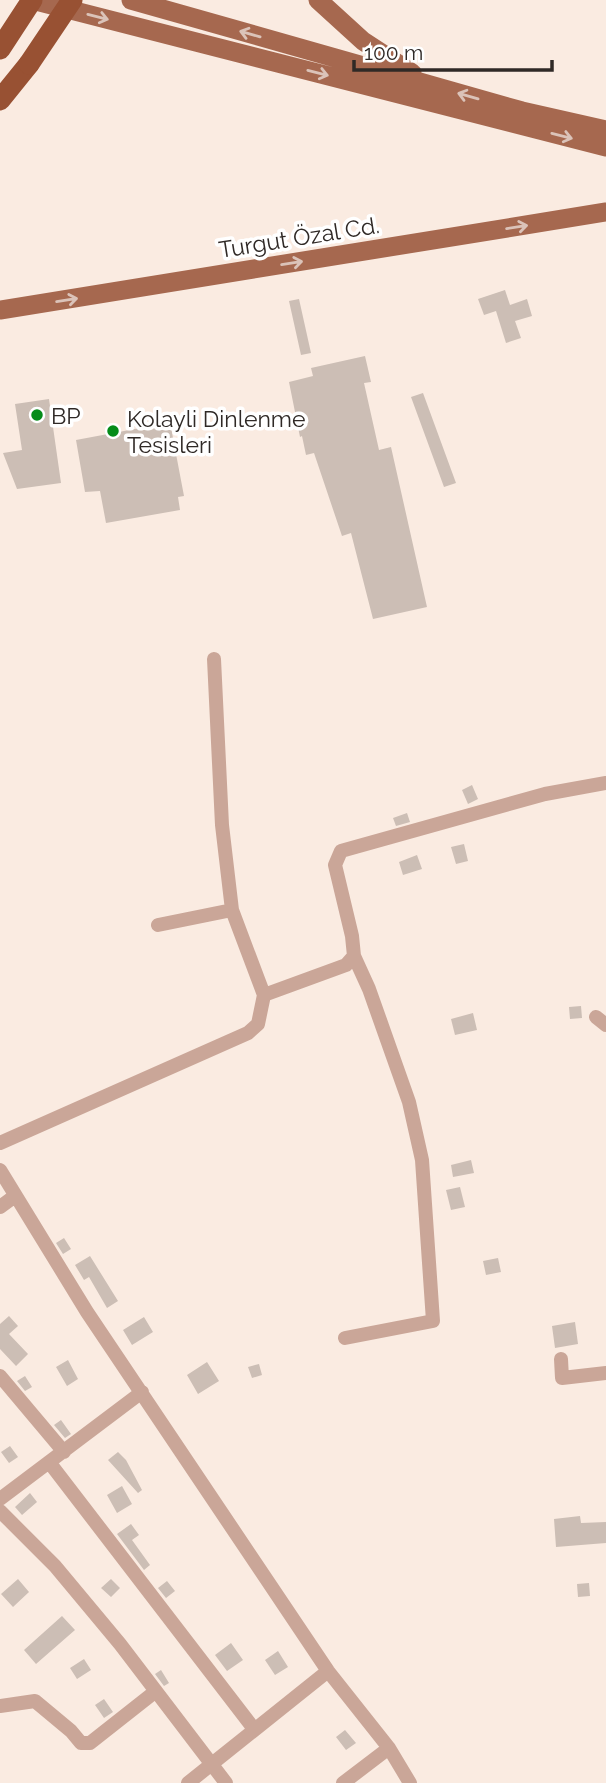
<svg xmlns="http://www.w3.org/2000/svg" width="606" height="1783" font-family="Raleway,sans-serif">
	<rect width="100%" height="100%" fill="#faebe1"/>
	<path fill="#ccbeb5" d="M 505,290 L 510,305 L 527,299 L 532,316 L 515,321 L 521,338 L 506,343 L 496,311 L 484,315 L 478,299 Z
		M 299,299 L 311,353 L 301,355 L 289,301 Z
		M 365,356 L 371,382 L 364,383 L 379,450 L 391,447 L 427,607 L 373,619 L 351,533 L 342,536 L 314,453 L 306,455 L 302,436 L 300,437 L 289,382 L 313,376 L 311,368 Z
		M 423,393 L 456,483 L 444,487 L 411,397 Z
		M 49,399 L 61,483 L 17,489 L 3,453 L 22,450 L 15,404 Z
		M 169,417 L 184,496 L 178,497 L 180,510 L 106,523 L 100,491 L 85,492 L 76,440 L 156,425 L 155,419 Z
		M 472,785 L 478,799 L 468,804 L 462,790 Z
		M 407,813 L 410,822 L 396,826 L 393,818 Z
		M 464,844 L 468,861 L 456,864 L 451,847 Z
		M 417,855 L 422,869 L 403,875 L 399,862 Z
		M 581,1006 L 582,1018 L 570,1019 L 569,1007 Z
		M 473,1013 L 477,1030 L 455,1035 L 451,1019 Z
		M 471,1160 L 474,1173 L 453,1177 L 451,1165 Z
		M 460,1187 L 465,1207 L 451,1210 L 446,1190 Z
		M 64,1238 L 71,1249 L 63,1254 L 56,1243 Z
		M 90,1256 L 118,1301 L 107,1308 L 89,1277 L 84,1280 L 75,1265 Z
		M 498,1258 L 501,1272 L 486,1275 L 483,1261 Z
		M 9,1316 L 18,1326 L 9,1334 L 28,1354 L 16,1366 L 0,1349 L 0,1324 Z
		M 144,1317 L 153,1332 L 132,1345 L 123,1330 Z
		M 575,1322 L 578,1344 L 555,1348 L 552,1326 Z
		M 68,1360 L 78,1379 L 67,1386 L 56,1367 Z
		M 207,1362 L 219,1381 L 198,1394 L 187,1375 Z
		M 259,1364 L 262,1375 L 252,1378 L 248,1367 Z
		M 25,1376 L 32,1387 L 25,1391 L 17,1381 Z
		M 61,1420 L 71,1434 L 65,1438 L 54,1425 Z
		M 10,1446 L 18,1457 L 9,1463 L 1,1452 Z
		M 118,1452 L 126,1460 L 142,1490 L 138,1493 L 108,1460 Z
		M 122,1486 L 132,1504 L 117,1513 L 107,1495 Z
		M 30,1493 L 37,1502 L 22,1515 L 15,1507 Z
		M 580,1516 L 581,1523 L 606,1522 L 606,1543 L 556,1547 L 554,1519 Z
		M 131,1524 L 139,1535 L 132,1540 L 150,1565 L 144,1570 L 117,1534 Z
		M 18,1579 L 29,1592 L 13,1607 L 1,1594 Z
		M 111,1579 L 120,1588 L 111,1597 L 101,1588 Z
		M 167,1581 L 175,1591 L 166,1598 L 158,1588 Z
		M 589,1583 L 590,1596 L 578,1597 L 577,1584 Z
		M 62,1616 L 75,1630 L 36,1664 L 24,1650 Z
		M 231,1643 L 243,1660 L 227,1671 L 215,1655 Z
		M 278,1651 L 288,1667 L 275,1675 L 265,1660 Z
		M 84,1659 L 91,1670 L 77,1679 L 70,1668 Z
		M 161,1670 L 169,1683 L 164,1686 L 155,1674 Z
		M 104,1699 L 113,1712 L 104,1718 L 95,1705 Z
		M 345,1730 L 356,1743 L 346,1750 L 336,1737 Z"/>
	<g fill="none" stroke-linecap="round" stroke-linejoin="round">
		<path stroke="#caa698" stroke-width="14" d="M 158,925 L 232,910
			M 264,995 L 346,965 L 354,956
			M 596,1017 L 606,1025
			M 0,1143 L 248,1033 L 258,1024 L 264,995 L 232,910 L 222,825 L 214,659
			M 0,1170 L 87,1312 L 328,1671 L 389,1748 L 410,1783
			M 0,1207 L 15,1196
			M 345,1338 L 433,1321 L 422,1160 L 409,1102 L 369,989 L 354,956 L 352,936 L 335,865 L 341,851 L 545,794 L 606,783
			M 561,1359 L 562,1378 L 606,1373
			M 0,1376 L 64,1452
			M 49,1462 L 254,1729
			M 0,1499 L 142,1392
			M 0,1511 L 55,1566 L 120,1644 L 226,1783
			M 0,1706 L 35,1701 L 71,1731 L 81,1743 L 90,1743 L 156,1691
			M 188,1783 L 328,1671
			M 343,1783 L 389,1748"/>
		<path stroke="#a6684f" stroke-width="19" d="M 32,0 L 606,147
			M 131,0 L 522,111 L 606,130
			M 318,0 L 363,41 L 412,73
			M 0,310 L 606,212"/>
		<path stroke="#985133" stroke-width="21" d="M 0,100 L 29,64"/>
		<path stroke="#985133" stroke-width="21" d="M 0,49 L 32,0
			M 29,64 L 72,0"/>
	</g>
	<defs><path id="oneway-shaft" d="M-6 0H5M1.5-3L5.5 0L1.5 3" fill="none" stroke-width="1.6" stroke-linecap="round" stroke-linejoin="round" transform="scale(1.75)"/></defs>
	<g stroke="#dbc3b9">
		<use href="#oneway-shaft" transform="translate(98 17) rotate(14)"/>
		<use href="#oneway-shaft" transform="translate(250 34) rotate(-164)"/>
		<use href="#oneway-shaft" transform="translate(318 73) rotate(14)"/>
		<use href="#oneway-shaft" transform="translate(468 96) rotate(-164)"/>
		<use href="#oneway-shaft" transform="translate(562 136) rotate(14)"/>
		<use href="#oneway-shaft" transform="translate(517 227) rotate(-9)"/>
		<use href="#oneway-shaft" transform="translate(292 263) rotate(-9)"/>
		<use href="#oneway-shaft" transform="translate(67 300) rotate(-9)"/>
	</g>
	<g fill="#058c19" stroke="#fff" stroke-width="2.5">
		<circle cx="37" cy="415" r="7"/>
		<circle cx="113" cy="431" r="7"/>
	</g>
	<g text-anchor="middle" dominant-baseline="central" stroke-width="7" stroke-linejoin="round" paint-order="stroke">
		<g font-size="23" fill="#2f2926" stroke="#fff">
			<text transform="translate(299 237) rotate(-9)">Turgut Özal Cd.</text>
		</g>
		<g font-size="23" fill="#2f2926" stroke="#fff" text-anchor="start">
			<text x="51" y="415">BP</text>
			<text x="127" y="418">Kolayli Dinlenme<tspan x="127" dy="26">Tesisleri</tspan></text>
		</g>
	</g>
	<path d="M354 60v10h198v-10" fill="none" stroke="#2f2926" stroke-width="3.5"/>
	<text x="364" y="60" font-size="21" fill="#2f2926" stroke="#ffffff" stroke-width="5" paint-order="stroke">100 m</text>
</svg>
